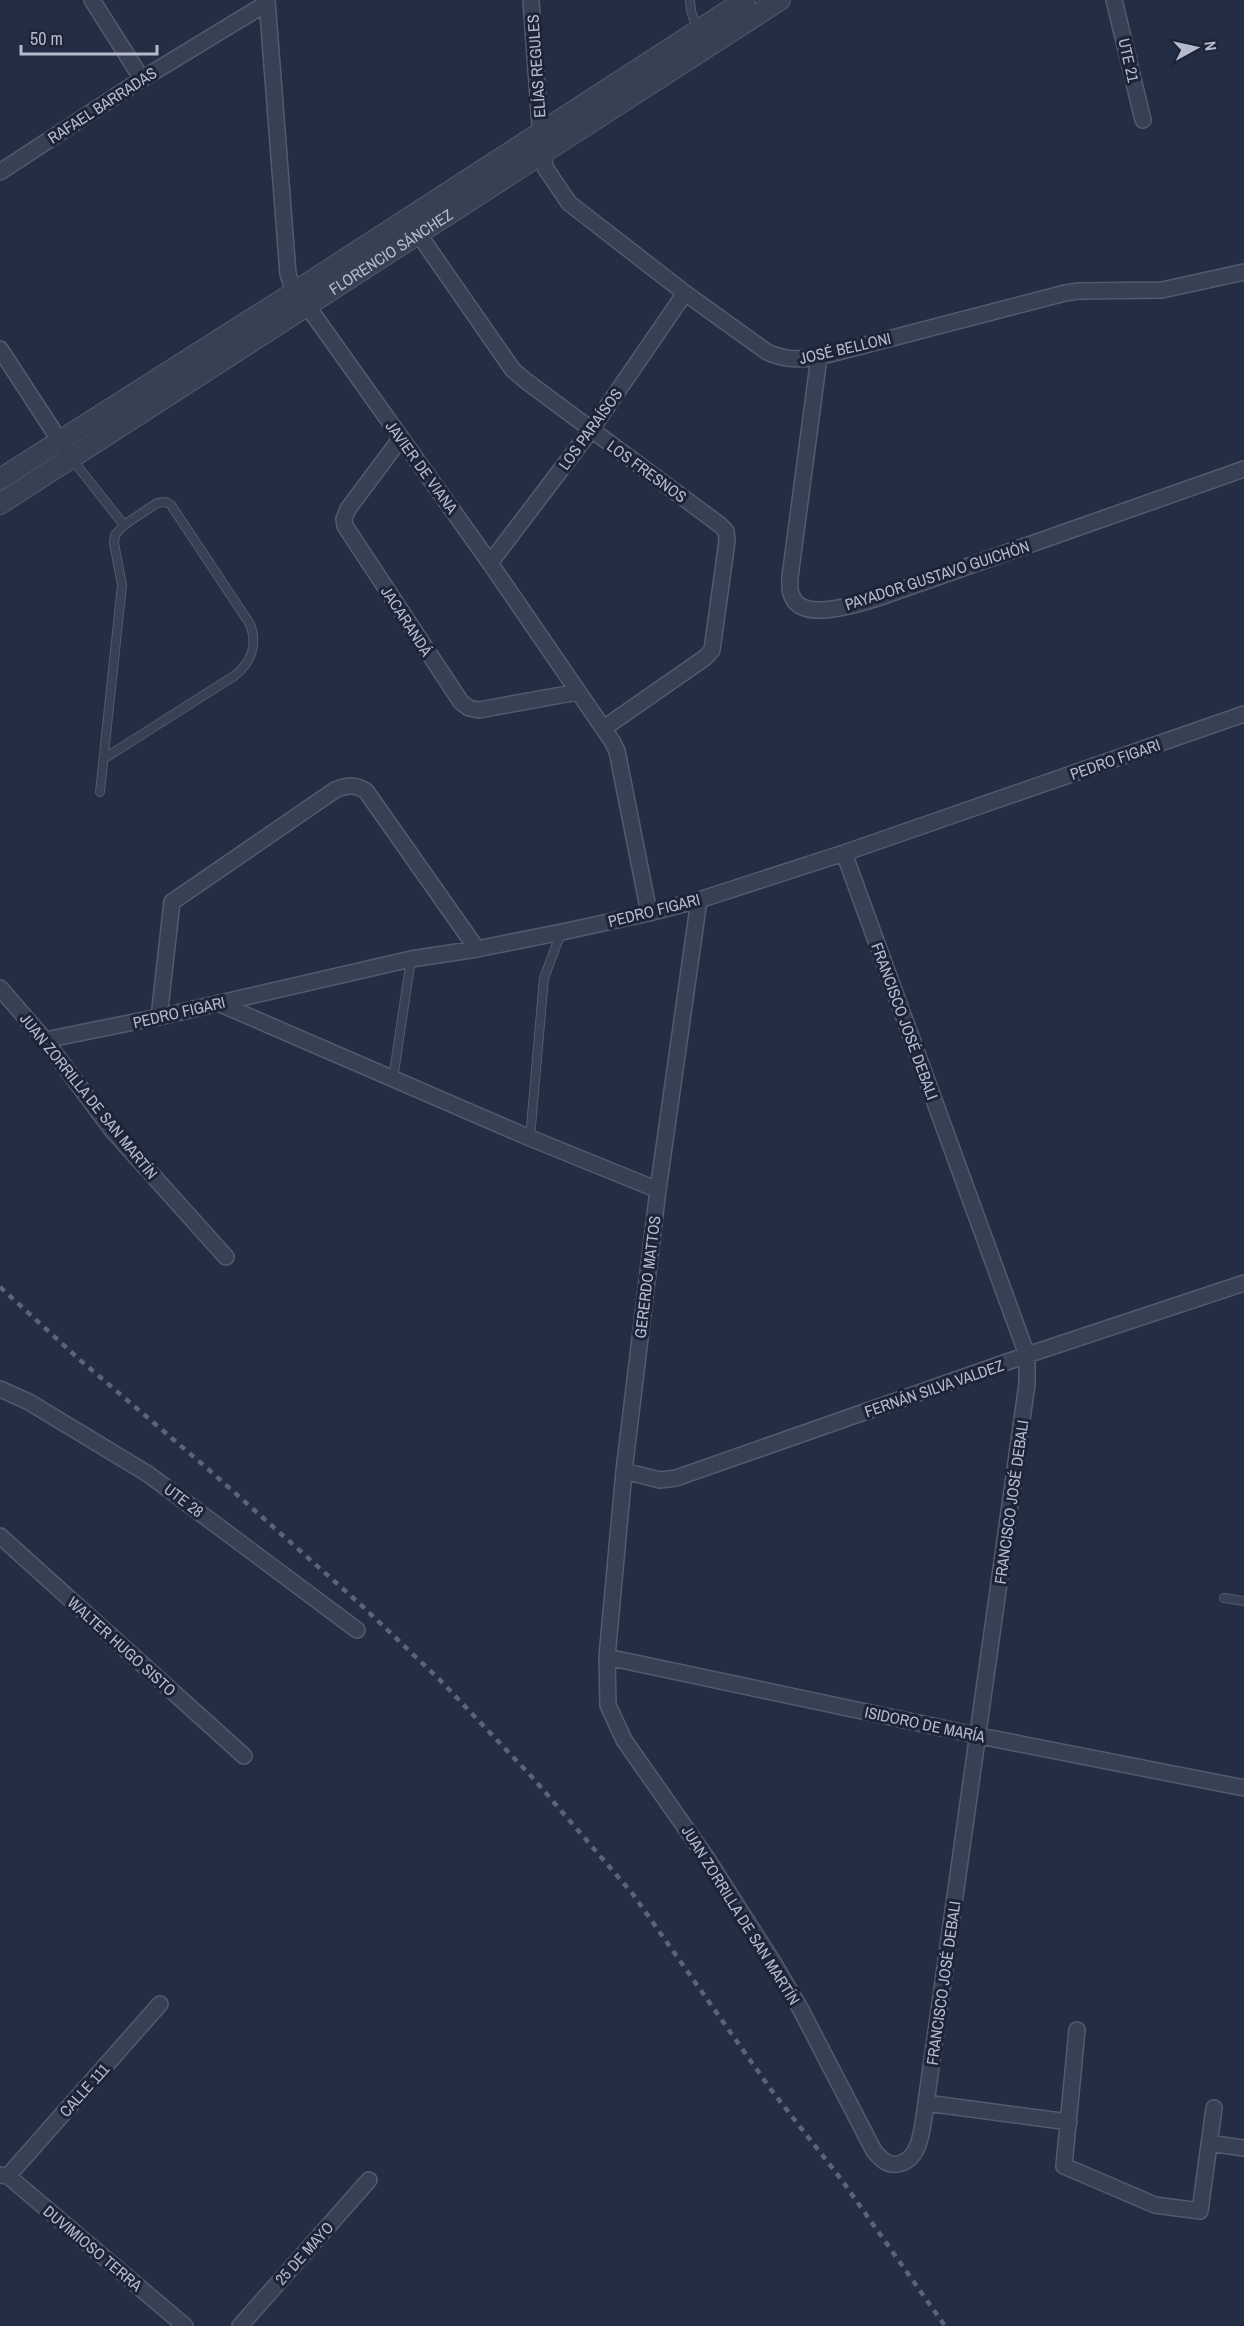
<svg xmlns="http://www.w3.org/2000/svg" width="1244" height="2326" font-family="'Archivo Narrow',sans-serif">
	<rect width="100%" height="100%" fill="#232d43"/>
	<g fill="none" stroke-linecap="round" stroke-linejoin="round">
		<defs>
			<path id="service" d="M 690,0 L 691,11 L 697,29
				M 71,458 L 124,525
				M 100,792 L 122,585 L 114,543 L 115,535 L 124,525 L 157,503 L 166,502 L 171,505 L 250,624 C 258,645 251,663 234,676 L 105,758
				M 393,1079 L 411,959
				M 530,1138 L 544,978 L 561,933
				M 1224,1598 L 1244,1601"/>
			<path id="minor" d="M 92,0 L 142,79
				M 267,0 L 288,274 L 291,283 L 490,563 L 612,741 L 617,751 L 649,913
				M 531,0 L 542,153 L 546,169 L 569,203 L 685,293 L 767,352 C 785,360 799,360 819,357 L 1065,293 L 1079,291 L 1162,290 L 1244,272
				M 1114,0 L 1143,120
				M 0,172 L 142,79 L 267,3
				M 413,226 L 513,370 L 526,381 L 720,525 L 726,531 L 727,541 L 712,650 L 706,657 L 604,728
				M 0,349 L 71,458
				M 819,357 L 790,577 C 790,583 789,591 792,596 C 802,623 858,604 878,598 L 1244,469
				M 401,438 L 348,509 L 344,519 L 345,526 L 461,702 L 469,708 L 479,710 L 578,692
				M 490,563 L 591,430 L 685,293
				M 699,900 L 658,1190 L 624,1471 L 607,1657 L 608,1705 L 624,1740 L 708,1860 L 773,1962 L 801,2010 L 874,2151 C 881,2159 887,2166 898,2164 C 921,2160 922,2128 925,2110 L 1027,1384 L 1027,1355 L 844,853
				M 0,988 L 45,1040 L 112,1130 L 226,1257
				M 218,1003 L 530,1138 L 658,1190
				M 159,1017 L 172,902 L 335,790 C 347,785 355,784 366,791 L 477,949
				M 45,1040 L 159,1017 L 411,959 L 477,949 L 562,932 L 649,913 L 699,900 L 844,853 L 1244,714
				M 0,1389 L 29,1402 L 148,1474 L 357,1630
				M 624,1471 L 660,1480 L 676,1478 L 1027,1355 L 1244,1283
				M 0,1536 L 244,1756
				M 607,1657 L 980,1736 L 1244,1788
				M 1077,2030 L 1064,2166 L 1155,2205 L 1200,2211 L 1214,2108
				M 926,2103 L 1069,2122
				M 1209,2143 L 1244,2148
				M 0,2175 L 8,2176 L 185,2326
				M 8,2176 L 160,2004
				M 240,2326 L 369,2180"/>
			<g id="tertiary">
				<path d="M 0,479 L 296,291 L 745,0"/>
				<path id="s1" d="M 0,504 L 780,0"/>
			</g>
		</defs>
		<use href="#service" stroke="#535a6d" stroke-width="10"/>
		<use href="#minor" stroke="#535a6d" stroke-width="18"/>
		<use href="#tertiary" stroke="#535a6d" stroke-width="22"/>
		<use href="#service" stroke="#384053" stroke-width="8"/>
		<use href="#minor" stroke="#384053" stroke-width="15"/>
		<use href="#tertiary" stroke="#384053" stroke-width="20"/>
		<path stroke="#5a637a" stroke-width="4.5" stroke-dasharray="6 6" stroke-linecap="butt" d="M 0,1287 L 80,1360 L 208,1469 L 360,1604 L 440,1680 L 532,1777 L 632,1893 L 772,2091 L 841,2179 L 945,2326"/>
	</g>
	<g text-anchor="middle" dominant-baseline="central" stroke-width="6" stroke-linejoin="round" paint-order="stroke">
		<g font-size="16" fill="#b5bbcd" stroke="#1d2438">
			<text transform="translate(1129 60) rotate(77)">UTE 21</text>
			<text transform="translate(536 66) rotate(-94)">ELÍAS REGULES</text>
			<text transform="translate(102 105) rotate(-33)">RAFAEL BARRADAS</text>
			<text stroke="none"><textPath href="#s1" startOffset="465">FLORENCIO SÁNCHEZ</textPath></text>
			<text transform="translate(845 348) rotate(-13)">JOSÉ BELLONI</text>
			<text transform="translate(590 429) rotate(-54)">LOS PARAÍSOS</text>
			<text transform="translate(422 467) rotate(54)">JAVIER DE VIANA</text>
			<text transform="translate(647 471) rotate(36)">LOS FRESNOS</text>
			<text transform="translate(937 575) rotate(-18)">PAYADOR GUSTAVO GUICHÓN</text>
			<text transform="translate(407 621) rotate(57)">JACARANDÁ</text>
			<text transform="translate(1115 759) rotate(-19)">PEDRO FIGARI</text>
			<text transform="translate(654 910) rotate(-14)">PEDRO FIGARI</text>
			<text transform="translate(179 1012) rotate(-13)">PEDRO FIGARI</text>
			<text transform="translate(905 1021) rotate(70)">FRANCISCO JOSÉ DEBALI</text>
			<text transform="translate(89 1096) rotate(51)">JUAN ZORRILLA DE SAN MARTÍN</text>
			<text transform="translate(647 1277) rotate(-83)">GERERDO MATTOS</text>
			<text transform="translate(934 1388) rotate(-19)">FERNÁN SILVA VALDEZ</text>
			<text transform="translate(184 1500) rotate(37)">UTE 28</text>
			<text transform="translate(1011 1502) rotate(-82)">FRANCISCO JOSÉ DEBALI</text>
			<text transform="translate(122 1646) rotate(42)">WALTER HUGO SISTO</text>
			<text transform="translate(925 1724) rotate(12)">ISIDORO DE MARÍA</text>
			<text transform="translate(741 1915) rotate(58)">JUAN ZORRILLA DE SAN MARTÍN</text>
			<text transform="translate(943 1983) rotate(-82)">FRANCISCO JOSÉ DEBALI</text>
			<text transform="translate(84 2090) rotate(-48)">CALLE 111</text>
			<text transform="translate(93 2248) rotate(40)">DUVIMIOSO TERRA</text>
			<text transform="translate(304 2253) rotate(-48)">25 DE MAYO</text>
		</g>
	</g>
	<g transform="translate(1196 48) rotate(82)" stroke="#1d2438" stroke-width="4.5" paint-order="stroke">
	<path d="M0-4.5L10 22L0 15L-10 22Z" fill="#b5bbcd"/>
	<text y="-9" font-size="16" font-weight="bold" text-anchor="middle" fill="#b5bbcd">N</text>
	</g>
	<path d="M21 45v9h136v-9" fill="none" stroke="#b5bbcd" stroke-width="3"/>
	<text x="30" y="45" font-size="18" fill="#b5bbcd" stroke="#1d2438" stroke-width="4.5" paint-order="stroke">50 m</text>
</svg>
